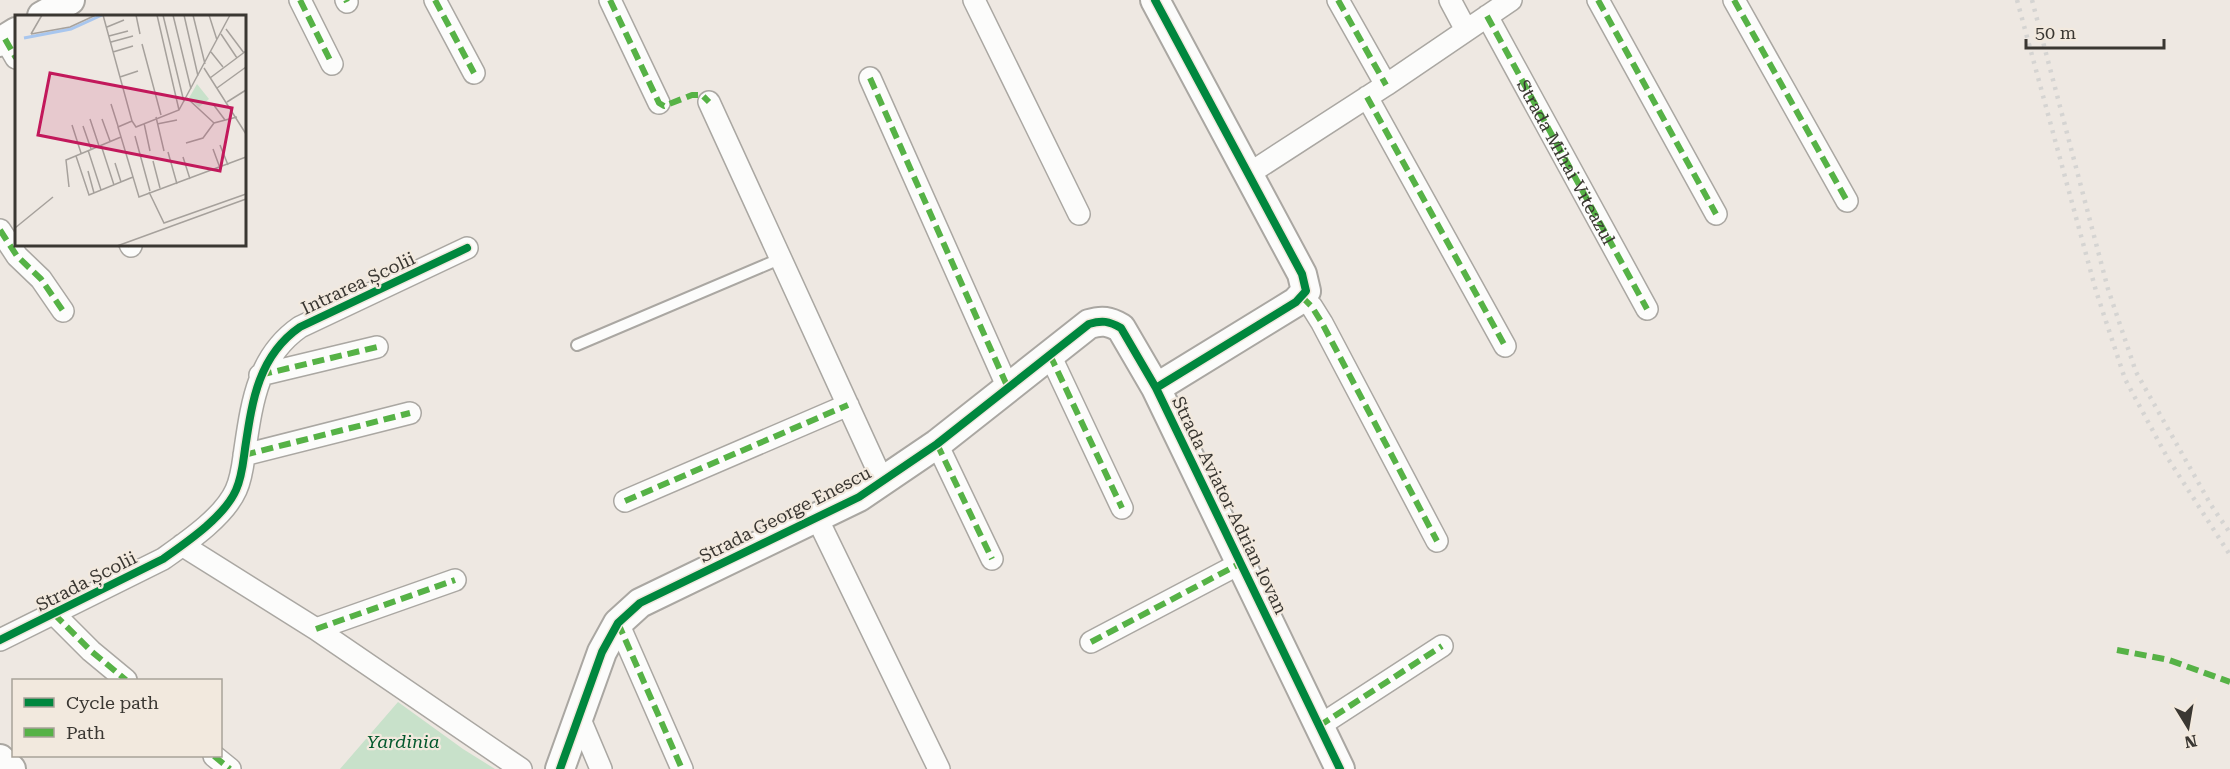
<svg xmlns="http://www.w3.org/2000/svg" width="2230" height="769" font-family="'Roboto Serif',serif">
	<rect width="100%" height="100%" fill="#eee8e2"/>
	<path fill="#c8e1ca" d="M 398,702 L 463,749 L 495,769 L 340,769 Z"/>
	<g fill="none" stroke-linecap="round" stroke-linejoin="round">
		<defs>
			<path id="lane" d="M 577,345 L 782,258"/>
			<path id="street" d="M 300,0 L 332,64
				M 346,0 L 347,2
				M 435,0 L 474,73
				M 610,0 L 659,103
				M 974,0 L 1079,214
				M 1338,0 L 1386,85
				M 1450,0 L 1466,30
				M 1598,0 L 1716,214
				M 1734,0 L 1847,201
				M 1487,16 L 1647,309
				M 5,39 L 16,58
				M 870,78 L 1008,388
				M 1367,97 L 1505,346
				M 709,102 L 883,482
				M 1247,175 L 1386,85 L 1511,0
				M 0,230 L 17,256 L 41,279 L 63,311
				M 130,244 L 131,246
				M 1302,297 L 1312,307 L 1322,323 L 1437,541
				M 1050,355 L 1122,508
				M 260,375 L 377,347
				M 937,444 L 992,559
				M 244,455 L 410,413
				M 625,501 L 848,405
				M 817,518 L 939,769
				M 182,545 L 316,629 L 521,769
				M 54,614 L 91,651 L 126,680
				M 618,623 L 682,769
				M 316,629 L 455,580
				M 0,640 L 163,559 C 187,542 224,517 236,490 C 242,477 243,463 245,449 C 252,402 258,356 300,327 L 467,248
				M 1091,642 L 1241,563
				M 579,717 L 601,769
				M 1319,726 L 1442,646
				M 214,756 L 230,769"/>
			<path id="secondary" d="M 1155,0 L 1302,274 L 1306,291 L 1296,302 L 1156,388 L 1340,769
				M 42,16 L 70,0
				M 0,42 L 16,32
				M 0,759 L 11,769
				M 560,769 L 602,652 L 618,623 L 640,603 L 859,497 L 937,444 L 1089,324 C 1102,320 1109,321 1121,328 L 1156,388"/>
		</defs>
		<use href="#lane" stroke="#aaa7a2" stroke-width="14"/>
		<use href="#street" stroke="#aaa7a2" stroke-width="24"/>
		<use href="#secondary" stroke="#aaa7a2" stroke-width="32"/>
		<use href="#lane" stroke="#fcfcfb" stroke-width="10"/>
		<use href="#street" stroke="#fcfcfb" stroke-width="21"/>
		<use href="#secondary" stroke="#fcfcfb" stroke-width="28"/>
		<path stroke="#d5d4d2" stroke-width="4.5" stroke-dasharray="3 6" stroke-linecap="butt" d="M 2017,0 L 2096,291 L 2125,379 L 2167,457 L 2230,555
			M 2032,0 L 2108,289 L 2136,372 L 2211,505 L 2230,533"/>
		<g stroke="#56b246" stroke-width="6" stroke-dasharray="12 6" stroke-linecap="butt">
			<path d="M 300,0 L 332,64"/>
			<path d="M 346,0 L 347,2"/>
			<path d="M 435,0 L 474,73"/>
			<path d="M 610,0 L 659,103 L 664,106 L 692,95 L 702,95 L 709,102"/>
			<path d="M 1338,0 L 1386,85"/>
			<path d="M 1598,0 L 1716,214"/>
			<path d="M 1734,0 L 1847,201"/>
			<path id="s1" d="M 1487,16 L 1647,309"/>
			<path d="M 5,39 L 16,58"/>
			<path d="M 870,78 L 1008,388"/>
			<path d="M 1367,97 L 1505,346"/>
			<path d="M 0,230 L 17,256 L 41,279 L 63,311"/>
			<path d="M 130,244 L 131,246"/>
			<path d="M 1302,297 L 1312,307 L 1322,323 L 1437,541"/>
			<path d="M 1050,355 L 1122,508"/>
			<path d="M 260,375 L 377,347"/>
			<path d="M 937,444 L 992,559"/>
			<path d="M 244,455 L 410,413"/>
			<path d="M 625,501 L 848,405"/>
			<path d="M 54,614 L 91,651 L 126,680"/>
			<path d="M 618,623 L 682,769"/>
			<path d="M 316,629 L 455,580"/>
			<path d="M 1091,642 L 1241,563"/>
			<path d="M 2117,650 L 2169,660 L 2230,682"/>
			<path d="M 1319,726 L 1442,646"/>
			<path d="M 214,756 L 230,769"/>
		</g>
		<defs>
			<path id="cycleway" d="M 1155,0 L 1302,274 L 1306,291 L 1296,302 L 1156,388 L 1340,769
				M 0,640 L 163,559 C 187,542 224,517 236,490 C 242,477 243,463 245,449 C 252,402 258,356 300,327 L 467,248
				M 560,769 L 602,652 L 618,623 L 640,603 L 859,497 L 937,444 L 1089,324 C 1102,320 1109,321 1121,328 L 1156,388"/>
		</defs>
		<use href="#cycleway" stroke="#f2e9de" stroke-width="11"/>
		<use href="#cycleway" stroke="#00873e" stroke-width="8"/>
	</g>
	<g text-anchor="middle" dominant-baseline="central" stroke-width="4.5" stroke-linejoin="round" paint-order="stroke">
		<g font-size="18" fill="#3a3732" stroke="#f2e9de">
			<text stroke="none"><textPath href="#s1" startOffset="166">Strada Mihai Viteazul</textPath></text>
			<text transform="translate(358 283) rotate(-25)">Intrarea Școlii</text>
			<text transform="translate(1230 505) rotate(64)">Strada Aviator Adrian Iovan</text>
			<text transform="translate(785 514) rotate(-27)">Strada George Enescu</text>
			<text transform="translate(86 581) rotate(-27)">Strada Școlii</text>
		</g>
		<g font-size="18" font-style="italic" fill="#02582c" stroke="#f2e9de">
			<text x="403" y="741">Yardinia</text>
		</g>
	</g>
	<g transform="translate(15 15)">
		<rect width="231" height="231" fill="#eee8e2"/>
		<path d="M 182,69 L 194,84 L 184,92 L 174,83 Z" fill="#c8e1ca"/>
		<path fill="none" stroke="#a8c6ee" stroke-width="3" d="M 9,23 L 56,14 L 87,0"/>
		<path fill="none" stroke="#a6a19c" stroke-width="1.5" d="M 88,0 L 117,106 L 103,112 L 124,182 L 231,142M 121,0 L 125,19M 142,0 L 164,95M 148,0 L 169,87M 158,0 L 176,74M 169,0 L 183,61M 178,0 L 190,49M 194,0 L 202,25M 92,12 L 109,5M 211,14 L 229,38M 16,19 L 55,12 L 81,0M 16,19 L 27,0M 206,19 L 222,43M 94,21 L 113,16M 96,27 L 118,21M 127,29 L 146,100M 98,37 L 118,31M 196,37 L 208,52M 189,53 L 231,119M 105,62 L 123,56M 195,63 L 231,36M 202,73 L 231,52M 172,83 L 199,108M 212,87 L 231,75M 96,89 L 103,111M 198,89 L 210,105M 141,102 L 149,136M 75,104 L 84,131M 87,104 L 95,126M 117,106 L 121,112 L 164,95 L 215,0M 129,108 L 135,136M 142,109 L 162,105M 57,110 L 66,138M 68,111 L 76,134M 120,121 L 135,176M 171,128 L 188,123 L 199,108 L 222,102M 86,130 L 99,170M 205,130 L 213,150M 198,134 L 205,153M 73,135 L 86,175M 153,137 L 162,169M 61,141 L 74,180 L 118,162M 168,142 L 175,164M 138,146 L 145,173M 100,148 L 106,167M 73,156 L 79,178M 54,172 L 51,145 L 106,122M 134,177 L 149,208 L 231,179M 0,213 L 38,182M 102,231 L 231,184"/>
		<path fill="#c2185b" fill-opacity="0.15" stroke="#c2185b" stroke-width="3" d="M 35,58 L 217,93 L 205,156 L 23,120 Z"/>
		<rect width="231" height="231" fill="none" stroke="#3a3732" stroke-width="3"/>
	</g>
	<rect x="12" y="679" width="210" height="78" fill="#f2e9de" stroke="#a8a299" stroke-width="1.5"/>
	<rect x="24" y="698" width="30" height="9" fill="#00873e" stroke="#a8a299" stroke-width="1.5"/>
	<text x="66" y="709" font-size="18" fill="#3a3732">Cycle path</text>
	<rect x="24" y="728" width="30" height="9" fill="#56b246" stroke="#a8a299" stroke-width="1.5"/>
	<text x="66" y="739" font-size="18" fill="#3a3732">Path</text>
	<g transform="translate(2188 727) rotate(169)" stroke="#f2e9de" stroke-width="4.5" paint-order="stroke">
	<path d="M0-4.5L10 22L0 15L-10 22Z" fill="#3a3732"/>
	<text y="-9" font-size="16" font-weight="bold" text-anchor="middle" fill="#3a3732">N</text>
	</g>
	<path d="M2026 39v9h138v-9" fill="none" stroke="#3a3732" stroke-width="3"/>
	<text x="2035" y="39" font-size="18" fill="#3a3732" stroke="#f2e9de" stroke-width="4.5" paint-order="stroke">50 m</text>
</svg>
